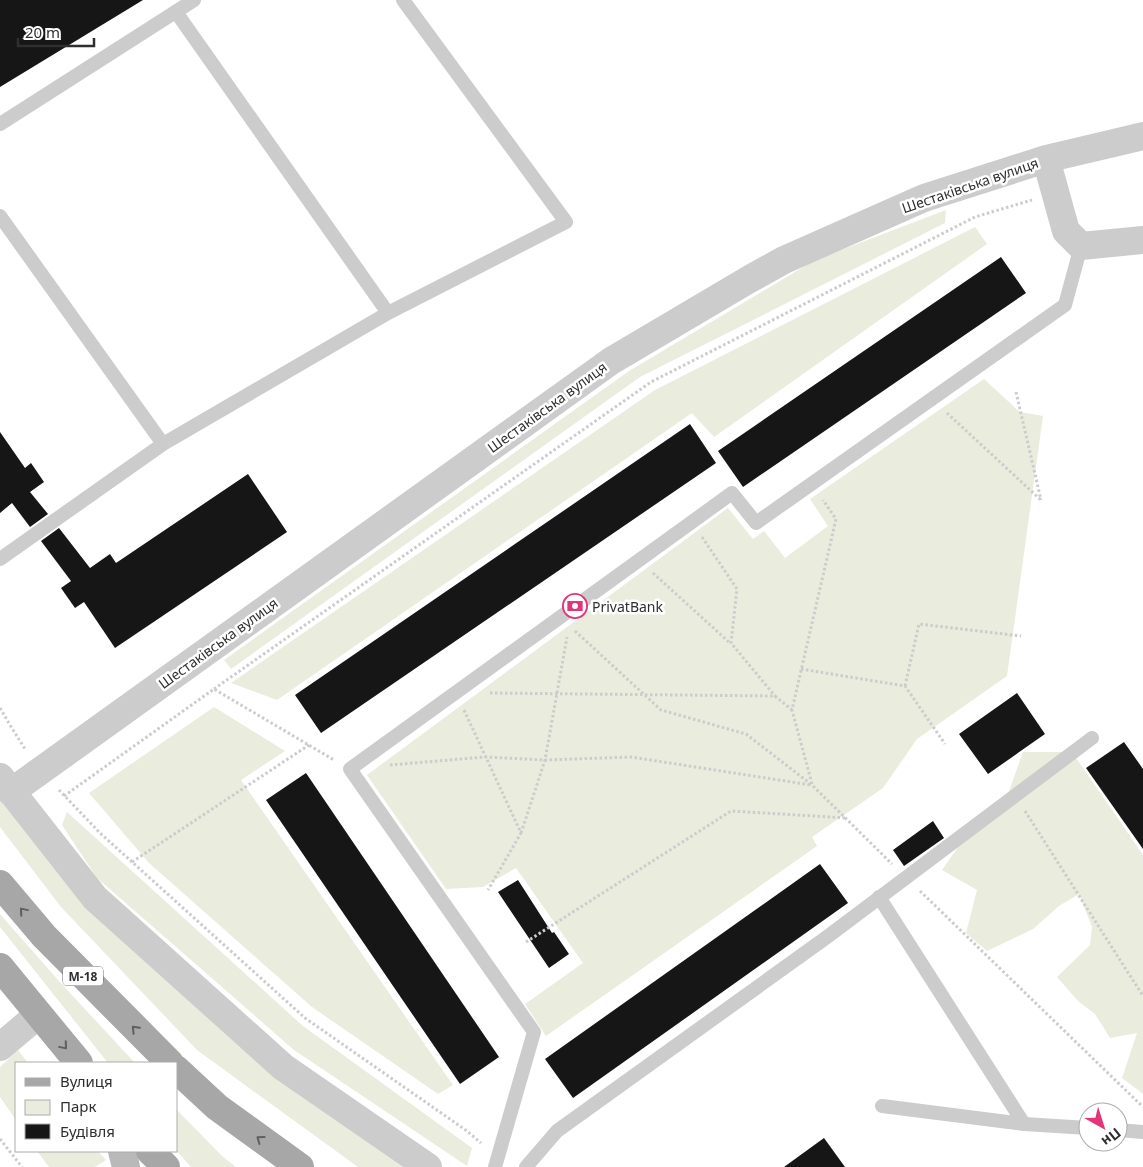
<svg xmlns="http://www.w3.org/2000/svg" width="1143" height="1167" font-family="'Noto Sans',sans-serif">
	<rect width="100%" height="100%" fill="#fff"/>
	<path fill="#eaecde" d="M 946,210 L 945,223 L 640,377 L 231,669 L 224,660 L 629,371 L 815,260 Z
		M 975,227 L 987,244 L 714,437 L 692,413 L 277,700 L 231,683 L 655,390 Z
		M 984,379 L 1020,412 L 1043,416 L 1007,676 L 917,739 L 883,788 L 812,837 L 817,846 L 546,1036 L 525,1004 L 583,963 L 516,868 L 483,887 L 446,889 L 367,775 L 728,508 L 753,539 L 764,531 L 785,558 L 828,526 L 810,499 Z
		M 214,707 L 285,751 L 241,780 L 453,1085 L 438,1094 L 312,1007 L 149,863 L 89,793 Z
		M 1023,752 L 1072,752 L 1143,855 L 1143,1094 L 1122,1078 L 1137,1033 L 1110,1038 L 1095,1014 L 1078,1001 L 1057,977 L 1090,945 L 1092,927 L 1079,894 L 1059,906 L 1033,929 L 987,951 L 966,933 L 977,890 L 942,870 L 961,843 L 1008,794 Z
		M 0,785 L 88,904 L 409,1167 L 358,1167 L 197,1050 L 61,907 L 0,827 Z
		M 67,812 L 303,1026 L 472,1148 L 467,1166 L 294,1050 L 97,878 L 62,825 Z
		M 0,914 L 58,980 L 135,1063 L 108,1063 L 0,927 Z
		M 18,1050 L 28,1063 L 16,1063 L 16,1120 L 0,1097 L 0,1067 Z
		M 176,1109 L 222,1156 L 236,1167 L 191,1167 L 176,1150 Z
		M 37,1151 L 98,1151 L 106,1160 L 95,1167 L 49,1167 Z"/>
	<path fill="#161616" d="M 0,0 L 143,0 L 0,87 Z
		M 1001,257 L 1026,293 L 743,487 L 718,451 Z
		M 690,424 L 716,463 L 321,733 L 295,695 Z
		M 0,432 L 25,468 L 31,463 L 44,482 L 30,492 L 48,514 L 30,527 L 12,503 L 0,513 Z
		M 248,474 L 287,532 L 115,648 L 84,602 L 75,608 L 61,588 L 71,581 L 41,541 L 59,528 L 90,568 L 110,554 L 116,563 Z
		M 1017,693 L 1045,734 L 988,774 L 959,734 Z
		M 1124,742 L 1143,769 L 1143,849 L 1086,768 Z
		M 306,773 L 499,1057 L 460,1084 L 266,800 Z
		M 933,821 L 944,838 L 904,866 L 893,850 Z
		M 820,864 L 848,903 L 573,1098 L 545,1059 Z
		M 518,880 L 552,933 L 554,932 L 569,954 L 549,968 L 498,892 Z
		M 824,1138 L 845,1167 L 784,1167 Z"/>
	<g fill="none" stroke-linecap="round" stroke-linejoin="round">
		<path stroke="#ccc" stroke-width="3" stroke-dasharray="2.5 2.5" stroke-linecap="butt" d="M 1016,392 L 1041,500
			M 947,413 L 1042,501
			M 702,537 L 737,589 L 731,643 L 775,696
			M 653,573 L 730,643
			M 575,631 L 661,710 L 746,734 L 812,785 L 892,864
			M 801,669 L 905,686 L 945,744
			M 905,686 L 919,624 L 1021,636
			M 214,689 L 651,382 L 975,217 L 1032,200
			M 490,693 L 775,696 L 792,710
			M 0,708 L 10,725 L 25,749
			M 464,710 L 521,833 L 488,890
			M 390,765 L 485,757 L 545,760 L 631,757 L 811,785
			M 812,784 L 792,710 L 836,519 L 823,500
			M 59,790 L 100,833 L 305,1018 L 467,1131 L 481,1143
			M 64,796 L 214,689 L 334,760
			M 1025,811 L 1143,996
			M 521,833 L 545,760 L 567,637
			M 132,862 L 309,745
			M 920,891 L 1143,1107
			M 526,942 L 731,811 L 847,818
			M 0,1139 L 22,1167"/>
		<path stroke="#ccc" stroke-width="14" d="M 176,12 L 388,313
			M 0,124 L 194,0
			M 0,216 L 163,444 L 0,559
			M 163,444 L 388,313 L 566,222 L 403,0
			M 879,897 L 1024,1124
			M 882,1106 L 1024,1124 L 1088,1128
			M 1118,1130 L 1143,1132
			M 495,1167 L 534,1032 L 350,769 L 732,493 L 756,523 L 1065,305 L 1081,246
			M 526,1167 L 557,1131 L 827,937 L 1092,738"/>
		<path stroke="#ccc" stroke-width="28" d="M 1046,159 L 1066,231 L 1081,246 L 1143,240
			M 0,777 L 95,898 L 283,1067 L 428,1167
			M 11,792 L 611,361 L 748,280 L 784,260 L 924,198 L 1046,159 L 1143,136
			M 0,1047 L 38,1015"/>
		<path stroke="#b9b9b9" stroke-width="28" d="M 122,1151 L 126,1167"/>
		<path stroke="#a7a7a7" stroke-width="28" d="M 0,884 L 44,936 L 170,1063
			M 0,967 L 79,1063
			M 176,1069 L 217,1107 L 300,1167
			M 150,1151 L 166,1167"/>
	</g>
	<defs><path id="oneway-chevron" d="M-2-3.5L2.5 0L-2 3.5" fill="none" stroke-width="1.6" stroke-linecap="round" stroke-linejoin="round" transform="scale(1.25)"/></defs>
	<g stroke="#5f5f5f">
		<use href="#oneway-chevron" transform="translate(23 911) rotate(-130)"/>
		<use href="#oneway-chevron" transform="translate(135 1029) rotate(-134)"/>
		<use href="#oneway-chevron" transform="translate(64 1046) rotate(50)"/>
		<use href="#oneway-chevron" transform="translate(260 1139) rotate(-144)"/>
	</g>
	<defs>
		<symbol id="bank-ring" viewBox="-11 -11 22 22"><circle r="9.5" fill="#fff" stroke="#e1367a" stroke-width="1.5"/><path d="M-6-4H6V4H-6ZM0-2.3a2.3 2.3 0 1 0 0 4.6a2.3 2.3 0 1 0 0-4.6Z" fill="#e1367a"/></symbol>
	</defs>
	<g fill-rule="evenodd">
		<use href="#bank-ring" x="561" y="592" width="28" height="28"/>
	</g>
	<g text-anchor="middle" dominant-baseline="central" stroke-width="5" stroke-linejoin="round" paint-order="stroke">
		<rect fill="#fff" stroke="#6d6d6d" stroke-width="1" x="63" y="966.5" width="40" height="19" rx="4"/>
		<g font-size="12" font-weight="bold" fill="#2f2f2f">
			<text x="83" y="976">М-18</text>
		</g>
		<g font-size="14" fill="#2f2f2f" stroke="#fff">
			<text transform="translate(970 185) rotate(-19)">Шестаківська вулиця</text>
			<text transform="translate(547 407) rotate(-36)">Шестаківська вулиця</text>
			<text transform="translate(218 643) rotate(-36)">Шестаківська вулиця</text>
		</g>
		<g font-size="14" fill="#2f2f2f" stroke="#fff" text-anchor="start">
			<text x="592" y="606">PrivatBank</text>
		</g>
	</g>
	<rect x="15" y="1062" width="162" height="90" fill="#ffffff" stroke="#acacac"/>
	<rect x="25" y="1078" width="25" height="8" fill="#a7a7a7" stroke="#acacac"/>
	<text x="60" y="1087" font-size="15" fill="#2f2f2f">Вулиця</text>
	<rect x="25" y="1100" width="25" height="15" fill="#eaecde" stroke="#acacac"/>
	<text x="60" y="1112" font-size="15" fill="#2f2f2f">Парк</text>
	<rect x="25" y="1124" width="25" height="15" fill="#161616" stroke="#acacac"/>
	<text x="60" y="1137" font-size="15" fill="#2f2f2f">Будівля</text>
	<g transform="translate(1103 1127) rotate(141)"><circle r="24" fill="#ffffff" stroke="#acacac"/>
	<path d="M0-4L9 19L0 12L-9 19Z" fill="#e1367a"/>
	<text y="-8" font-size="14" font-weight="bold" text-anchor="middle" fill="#2f2f2f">Пн</text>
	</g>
	<path d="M18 38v8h76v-8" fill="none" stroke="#2f2f2f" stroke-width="2.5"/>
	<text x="25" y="38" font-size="15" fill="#2f2f2f" stroke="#ffffff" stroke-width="4" paint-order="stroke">20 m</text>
</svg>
